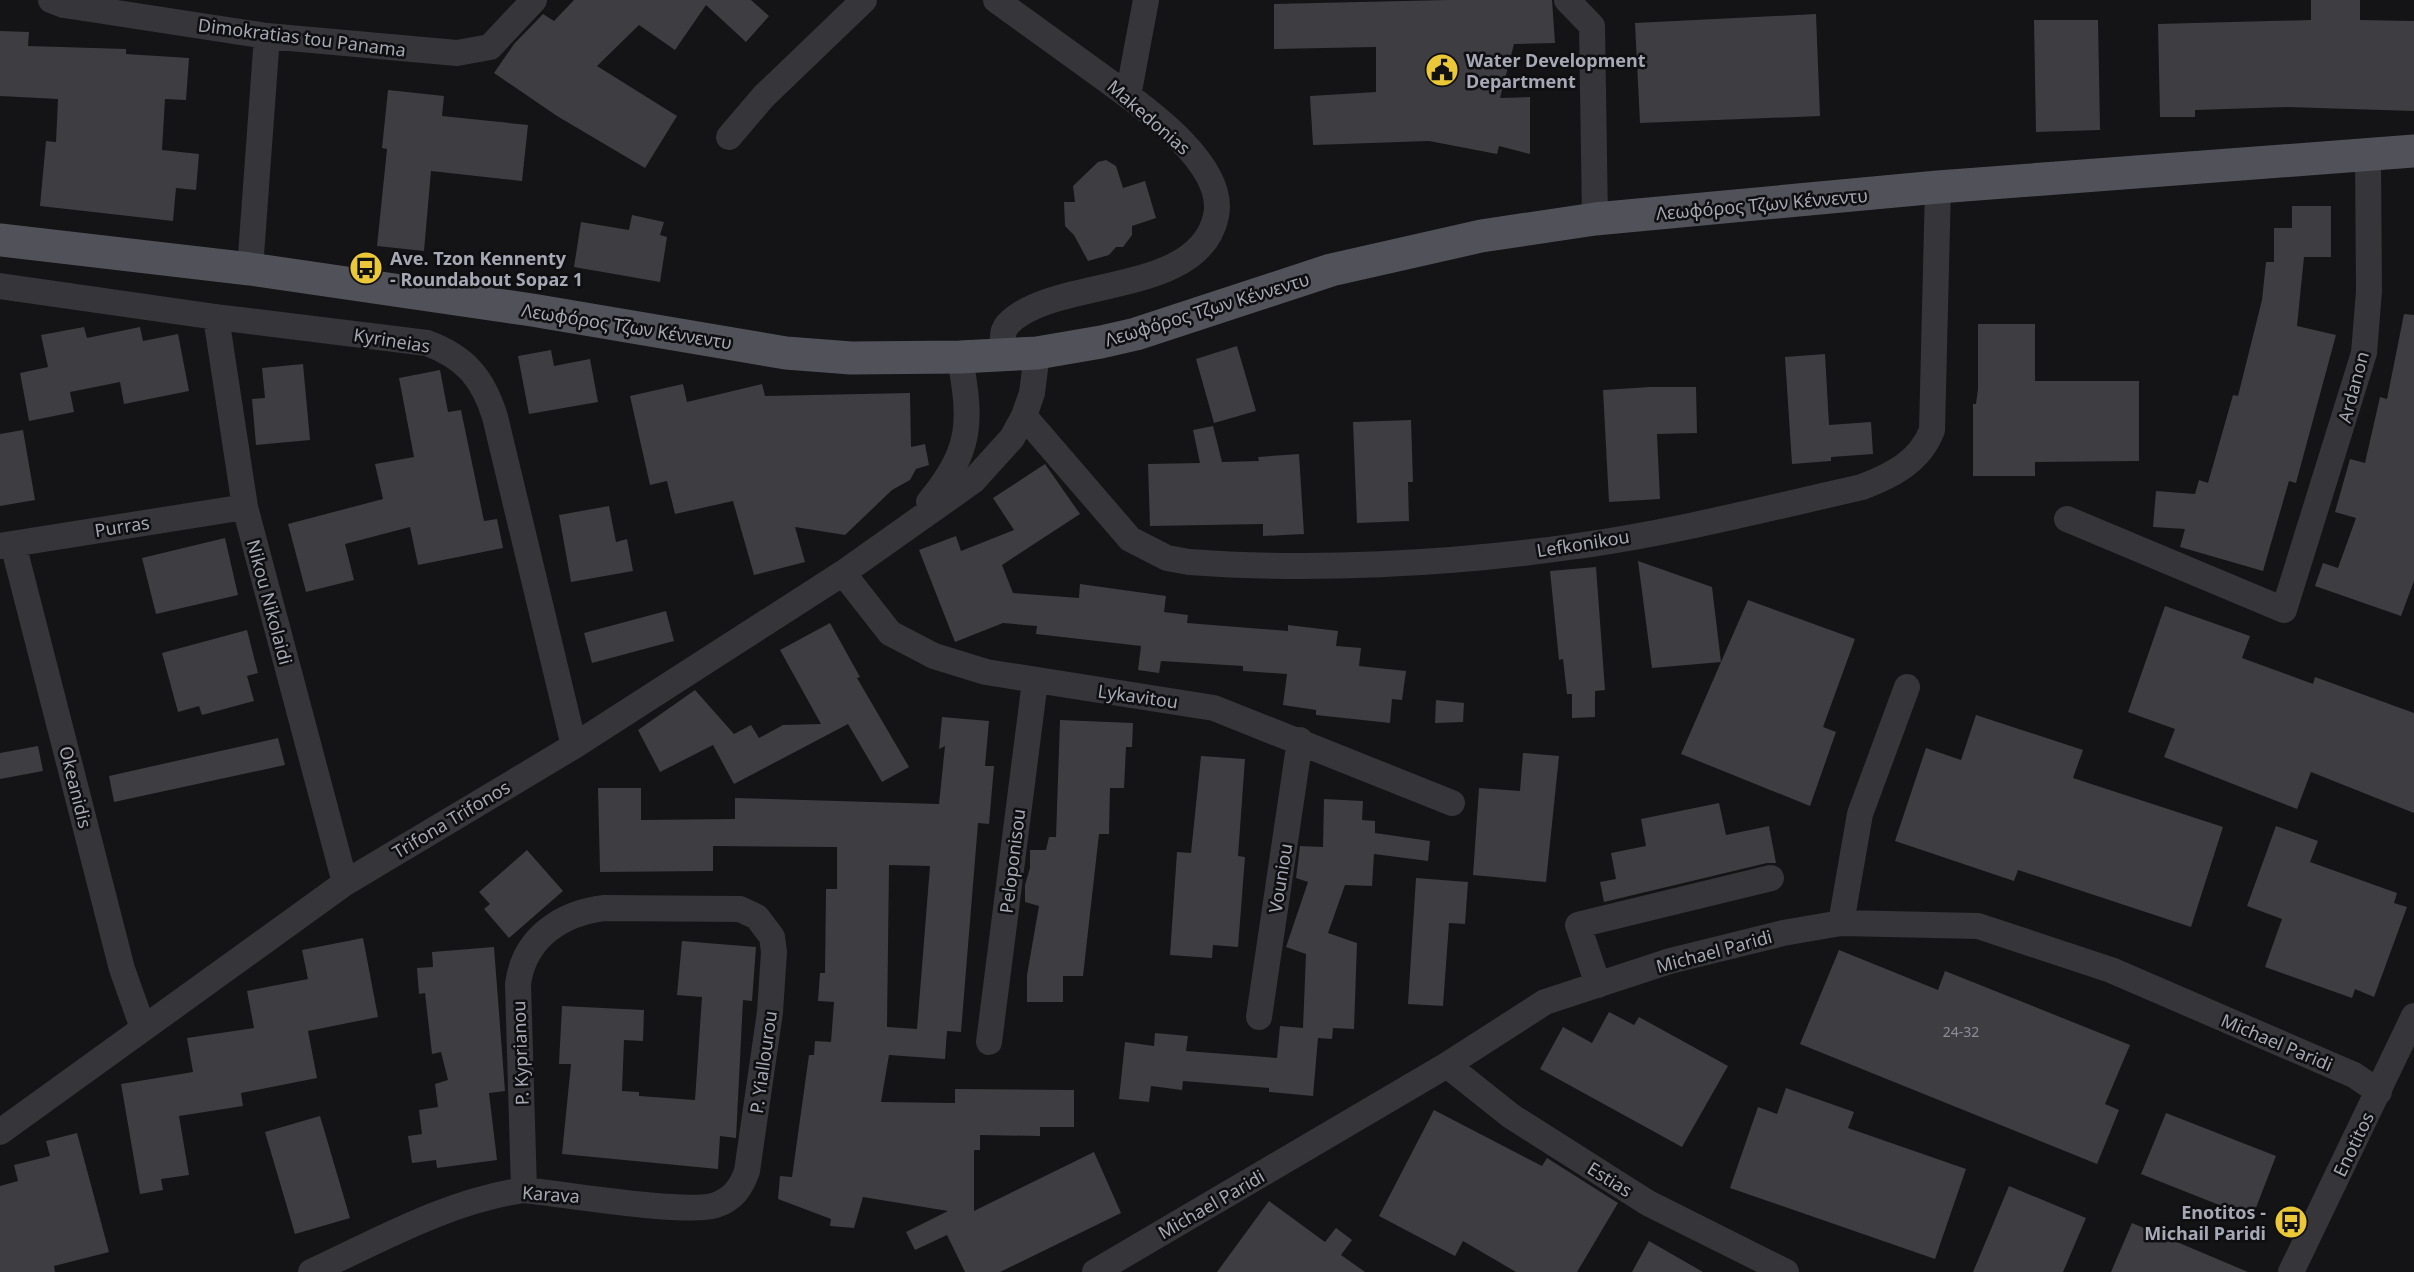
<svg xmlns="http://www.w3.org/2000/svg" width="2414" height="1272" font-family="'Noto Sans',sans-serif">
	<rect width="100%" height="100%" fill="#141315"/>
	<path fill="#3e3d42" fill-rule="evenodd" d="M 574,0 L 751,0 L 769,16 L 746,42 L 706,5 L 675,50 L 639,25 L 597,66 L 677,116 L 645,168 L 557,116 L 494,73 L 514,44 L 543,14 L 554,21 Z
		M 1447,0 L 1552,0 L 1555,43 L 1514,44 L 1500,98 L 1530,97 L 1530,154 L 1499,146 L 1497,154 L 1429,141 L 1313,145 L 1310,96 L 1376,92 L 1376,47 L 1274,49 L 1274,4 Z
		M 2311,0 L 2360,0 L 2360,20 L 2414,21 L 2414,111 L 2287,107 L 2195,110 L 2195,117 L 2160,117 L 2158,24 L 2311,20 Z
		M 1816,14 L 1820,116 L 1640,123 L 1635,23 Z
		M 2034,20 L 2098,20 L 2100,130 L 2036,132 Z
		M 0,31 L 29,32 L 28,46 L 126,49 L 126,54 L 189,58 L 186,100 L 165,99 L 162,150 L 199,154 L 196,190 L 176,188 L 173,221 L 40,206 L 46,141 L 56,142 L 58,99 L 0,96 Z
		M 388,90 L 444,96 L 442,116 L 528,125 L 522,181 L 431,171 L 424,251 L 377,246 L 387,149 L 382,148 Z
		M 1106,160 L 1116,166 L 1123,188 L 1145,181 L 1156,218 L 1132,226 L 1132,235 L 1123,247 L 1116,247 L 1109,255 L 1088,261 L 1074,235 L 1065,226 L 1064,202 L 1075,202 L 1073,186 L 1098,162 Z
		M 2292,206 L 2331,206 L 2331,257 L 2304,257 L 2297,326 L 2336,335 L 2296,483 L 2289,481 L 2263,571 L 2180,547 L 2185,529 L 2153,527 L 2156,491 L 2195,494 L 2199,480 L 2208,483 L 2233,395 L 2238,396 L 2262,300 L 2266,262 L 2274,262 L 2274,228 L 2292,228 Z
		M 632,215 L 664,222 L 660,235 L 667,237 L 660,282 L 574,267 L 581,222 L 629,230 Z
		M 2404,314 L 2414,315 L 2414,581 L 2401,616 L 2315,586 L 2323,563 L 2338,568 L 2356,518 L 2335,512 L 2350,459 L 2365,463 L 2380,397 L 2387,399 Z
		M 1978,324 L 2035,324 L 2035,381 L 2139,381 L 2139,461 L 2035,462 L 2035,476 L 1973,476 L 1973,404 L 1976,404 L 1978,389 Z
		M 84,327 L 87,338 L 140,327 L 143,341 L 178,334 L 189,391 L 124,404 L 120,382 L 70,392 L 74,412 L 29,421 L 20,373 L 48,367 L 41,335 Z
		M 1237,346 L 1256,411 L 1214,423 L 1196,359 Z
		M 551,350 L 554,366 L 590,359 L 598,402 L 529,414 L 518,356 Z
		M 1825,354 L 1829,425 L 1871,422 L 1873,454 L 1831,457 L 1831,461 L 1792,464 L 1785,357 Z
		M 303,364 L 310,440 L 256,445 L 252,399 L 265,398 L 262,368 Z
		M 440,370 L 448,412 L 461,410 L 484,521 L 497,519 L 503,548 L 418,565 L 410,527 L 345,544 L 354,580 L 306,592 L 288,524 L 383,499 L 375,464 L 414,457 L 399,378 Z
		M 683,384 L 687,402 L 762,384 L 765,396 L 910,393 L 911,447 L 925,444 L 929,465 L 916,469 L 910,480 L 892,490 L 845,535 L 795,527 L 805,562 L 754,575 L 733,501 L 675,514 L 667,481 L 650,485 L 630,396 Z
		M 1650,387 L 1696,387 L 1697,433 L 1657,434 L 1660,499 L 1609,502 L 1603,390 Z
		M 1411,420 L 1413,482 L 1408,482 L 1409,521 L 1357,523 L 1353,422 Z
		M 1213,426 L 1222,462 L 1259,461 L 1258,457 L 1299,454 L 1304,534 L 1263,536 L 1263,524 L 1150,526 L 1148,464 L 1200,463 L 1193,430 Z
		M 23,430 L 35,500 L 0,506 L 0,434 Z
		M 1045,464 L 1080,514 L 1002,565 L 1013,593 L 1079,598 L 1080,584 L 1166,596 L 1164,612 L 1188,615 L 1187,623 L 1288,631 L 1288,625 L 1338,631 L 1336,646 L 1361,648 L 1359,666 L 1406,671 L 1402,700 L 1392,699 L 1390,723 L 1316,715 L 1316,710 L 1283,705 L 1287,674 L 1243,671 L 1243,666 L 1161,661 L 1159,673 L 1138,670 L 1141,646 L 1036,634 L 1037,626 L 1003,623 L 955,642 L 919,550 L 956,536 L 961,551 L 1014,530 L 993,498 Z
		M 609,506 L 616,542 L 627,539 L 633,571 L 571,582 L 559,515 Z
		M 225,538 L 238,595 L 156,614 L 142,558 Z
		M 1638,561 L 1712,587 L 1721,662 L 1748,600 L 1855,639 L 1823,727 L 1836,732 L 1810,806 L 1681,754 L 1721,662 L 1652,668 Z
		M 1596,567 L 1605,690 L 1595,691 L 1595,717 L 1572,718 L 1572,694 L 1567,694 L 1563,659 L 1559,660 L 1550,571 Z
		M 2165,606 L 2250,636 L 2242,658 L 2313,684 L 2315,677 L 2414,713 L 2414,813 L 2311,772 L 2297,809 L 2164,757 L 2175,729 L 2128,712 Z
		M 666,611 L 674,641 L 592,663 L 584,633 Z
		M 830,623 L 860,677 L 857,678 L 909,767 L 882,782 L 848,724 L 734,784 L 713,745 L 660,772 L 638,730 L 695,690 L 734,734 L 751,725 L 759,738 L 783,725 L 821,724 L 780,650 Z
		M 247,630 L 258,673 L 247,676 L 254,701 L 202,715 L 199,706 L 178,712 L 162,653 Z
		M 1436,700 L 1464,703 L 1463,722 L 1435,723 Z
		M 1976,715 L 2083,750 L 2073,778 L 2223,827 L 2191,927 L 2018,870 L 2014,881 L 1895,841 L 1926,748 L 1961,760 Z
		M 942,717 L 989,721 L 985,766 L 994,766 L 989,824 L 978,823 L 961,1032 L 947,1031 L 945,1059 L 889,1055 L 881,1102 L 955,1103 L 955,1089 L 1074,1090 L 1074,1127 L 1040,1127 L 1040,1136 L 980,1135 L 980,1150 L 974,1150 L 974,1211 L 1094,1152 L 1121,1213 L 1000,1272 L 965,1272 L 947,1235 L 915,1250 L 906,1232 L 948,1211 L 863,1197 L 854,1228 L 830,1226 L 831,1219 L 778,1199 L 780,1176 L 792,1177 L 809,1055 L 814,1055 L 815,1041 L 831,1042 L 834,1002 L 818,1001 L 820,973 L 825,973 L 826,889 L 837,889 L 837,847 L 713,846 L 713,871 L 600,872 L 598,788 L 641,788 L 641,820 L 735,819 L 735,798 L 939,804 L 945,746 L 939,749 ZM 889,865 L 930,866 L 917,1029 L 887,1027 Z
		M 1060,720 L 1133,723 L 1132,747 L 1126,747 L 1124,788 L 1110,788 L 1109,834 L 1099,834 L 1083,976 L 1063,976 L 1063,1002 L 1027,1002 L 1027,975 L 1039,906 L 1025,902 L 1025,885 L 1030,868 L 1030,850 L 1046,850 L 1049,837 L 1056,837 Z
		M 278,738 L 285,765 L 114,802 L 109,776 Z
		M 38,746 L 43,771 L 0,779 L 0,753 Z
		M 1523,753 L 1559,756 L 1546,882 L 1473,875 L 1479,788 L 1520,791 Z
		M 1201,756 L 1245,759 L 1238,856 L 1245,857 L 1238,947 L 1213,945 L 1212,958 L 1170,955 L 1177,852 L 1191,853 Z
		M 1324,799 L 1363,801 L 1362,820 L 1375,821 L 1375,833 L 1430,841 L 1428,861 L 1374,854 L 1372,886 L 1345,885 L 1328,933 L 1357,943 L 1354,1029 L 1333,1028 L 1332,1039 L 1318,1038 L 1313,1096 L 1269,1092 L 1269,1088 L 1183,1081 L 1182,1090 L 1151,1086 L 1149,1102 L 1119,1099 L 1125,1042 L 1154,1046 L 1155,1033 L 1188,1036 L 1186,1051 L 1277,1058 L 1280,1026 L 1303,1028 L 1306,954 L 1286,947 L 1308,882 L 1296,878 L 1300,846 L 1323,847 Z
		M 1719,803 L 1726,835 L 1769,826 L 1776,863 L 1767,863 L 1604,902 L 1600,882 L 1616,879 L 1611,853 L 1646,846 L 1641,819 Z
		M 2276,826 L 2318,841 L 2310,862 L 2397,893 L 2394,903 L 2407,907 L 2374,997 L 2355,989 L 2352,998 L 2265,967 L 2282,919 L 2247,906 Z
		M 527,850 L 563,891 L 509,938 L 484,909 L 490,904 L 479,892 Z
		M 1416,878 L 1468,882 L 1465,924 L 1449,923 L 1443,1006 L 1408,1004 Z
		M 363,938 L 378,1017 L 308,1031 L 317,1078 L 241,1093 L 243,1106 L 179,1116 L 189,1175 L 161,1179 L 163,1190 L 140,1194 L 121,1084 L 193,1072 L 187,1038 L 254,1028 L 247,991 L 308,979 L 302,950 Z
		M 682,941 L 756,947 L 752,1001 L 743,1000 L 736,1138 L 720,1136 L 718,1169 L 562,1154 L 571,1064 L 559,1064 L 562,1006 L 644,1010 L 643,1041 L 624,1040 L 622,1091 L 639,1092 L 639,1096 L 695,1100 L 702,997 L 677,995 Z
		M 494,947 L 505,1091 L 489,1093 L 497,1160 L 437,1168 L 436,1160 L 412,1163 L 408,1136 L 422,1134 L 419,1110 L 438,1107 L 435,1084 L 448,1080 L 441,1052 L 432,1054 L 425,993 L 419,994 L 417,968 L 433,967 L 432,952 Z
		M 1839,950 L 1938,990 L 1945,971 L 2130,1045 L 2105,1104 L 2119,1110 L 2097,1164 L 1800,1044 Z
		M 1609,1012 L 1634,1025 L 1639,1017 L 1728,1066 L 1682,1147 L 1540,1069 L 1563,1027 L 1592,1043 Z
		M 1786,1088 L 1854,1112 L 1848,1128 L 1966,1169 L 1935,1259 L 1730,1188 L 1758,1107 L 1777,1114 Z
		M 1434,1110 L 1542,1166 L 1547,1158 L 1618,1203 L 1577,1272 L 1516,1272 L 1463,1241 L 1455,1256 L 1379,1216 Z
		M 2166,1113 L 2276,1156 L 2252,1218 L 2141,1174 Z
		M 320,1116 L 350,1218 L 295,1234 L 265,1132 Z
		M 77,1133 L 109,1252 L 54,1266 L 55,1272 L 0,1272 L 0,1186 L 18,1181 L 14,1165 L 50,1156 L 46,1141 Z
		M 2009,1186 L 2086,1218 L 2063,1272 L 1973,1272 Z
		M 1269,1201 L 1325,1242 L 1336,1228 L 1352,1240 L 1341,1255 L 1365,1272 L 1217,1272 Z
		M 2132,1223 L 2248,1272 L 2111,1272 Z
		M 1649,1241 L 1703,1272 L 1632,1272 Z"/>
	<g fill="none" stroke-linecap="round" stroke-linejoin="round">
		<path stroke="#35353a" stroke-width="26" d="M 51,0 L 64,5 L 267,36 L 457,53 L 490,47 L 534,0
			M 996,0 C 1033,27 1071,54 1108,81 C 1144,107 1227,165 1216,216 C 1199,298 1054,276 1008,324 C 1000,333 1003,343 1006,354
			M 1567,0 L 1592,26 L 1595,219
			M 1128,96 L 1146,0
			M 729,137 L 764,96 L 864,0
			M 250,269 L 267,36
			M 0,286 L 216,317 L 427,343 C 465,357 483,378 495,417 L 574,746
			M 216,317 L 245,507 L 345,883
			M 1024,416 L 1130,539 L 1167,558 L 1189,562 C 1310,571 1450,564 1570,547 C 1668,534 1765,509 1862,487 C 1891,476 1920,462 1932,430 L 1938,187
			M 929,502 C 973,448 971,422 960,357
			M 2067,519 L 2284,610 L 2364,353 L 2369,291 L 2368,155
			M 13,544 L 122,969 L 143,1028
			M 0,546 L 245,507
			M 843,573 L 890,633 L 934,656 L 986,672 L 1214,708 L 1452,803
			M 1841,923 L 1860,814 L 1907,687
			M 1598,985 L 1578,925 L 1771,878
			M 1259,1017 L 1300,740
			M 989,1042 L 1035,681
			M 1447,1065 L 1511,1116 L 1648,1203 L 1786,1272
			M 0,1132 L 345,883 L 574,746 L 843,573 L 973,481 L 1012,438 L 1024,416 L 1032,393 L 1037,353
			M 311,1272 C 380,1240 448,1201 524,1190 C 563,1194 686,1215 716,1205 C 733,1199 741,1188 747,1171 L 770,1012 L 774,952 L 772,937 L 757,917 L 740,909 L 605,908 C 561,913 524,938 518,984 L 524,1190
			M 1095,1272 L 1447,1065 L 1545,1002 L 1670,961 L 1783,933 L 1841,923 L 1978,926 L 2111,970 L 2354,1075 L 2379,1092
			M 2291,1272 L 2414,1016"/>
		<path stroke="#515159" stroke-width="33" d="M 0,240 L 250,269 L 532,310 L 786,353 L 851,358 L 960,357 L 1037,353 L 1101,342 L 1136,334 L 1331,270 L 1481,236 L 1595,219 L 1938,187 L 2414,151"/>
	</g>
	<defs>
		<symbol id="civic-disc" viewBox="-11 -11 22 22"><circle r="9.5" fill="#eac837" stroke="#0f0e10"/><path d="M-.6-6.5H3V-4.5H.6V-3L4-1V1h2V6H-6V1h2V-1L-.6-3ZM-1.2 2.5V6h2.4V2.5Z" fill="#111"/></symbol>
		<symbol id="bus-disc" viewBox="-11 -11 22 22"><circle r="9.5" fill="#eac837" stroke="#0f0e10"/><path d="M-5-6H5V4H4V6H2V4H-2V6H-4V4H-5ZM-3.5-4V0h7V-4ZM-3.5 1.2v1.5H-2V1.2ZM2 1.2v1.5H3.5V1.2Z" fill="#111"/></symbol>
	</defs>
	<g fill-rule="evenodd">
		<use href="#civic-disc" x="1423" y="51" width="38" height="38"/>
		<use href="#bus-disc" x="347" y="249" width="38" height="38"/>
		<use href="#bus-disc" x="2272" y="1203" width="38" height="38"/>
	</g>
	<g text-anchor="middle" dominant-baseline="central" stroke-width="5" stroke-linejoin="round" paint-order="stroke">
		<g font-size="14" fill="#8c8d98">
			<text x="1961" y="1031">24-32</text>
		</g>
		<g font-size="18" fill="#a6a8b5" stroke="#0f0e10">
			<text transform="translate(302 37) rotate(7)">Dimokratias tou Panama</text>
			<text transform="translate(1149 117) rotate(41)">Makedonias</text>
			<text transform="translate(1762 204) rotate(-5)">Λεωφόρος Τζων Κέννεντυ</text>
			<text transform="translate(1207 309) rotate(-17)">Λεωφόρος Τζων Κέννεντυ</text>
			<text transform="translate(627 326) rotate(9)">Λεωφόρος Τζων Κέννεντυ</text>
			<text transform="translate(392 340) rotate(9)">Kyrineias</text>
			<text transform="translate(2353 387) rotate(-75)">Ardanon</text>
			<text transform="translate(122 526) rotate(-9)">Purras</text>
			<text transform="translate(1583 543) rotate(-9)">Lefkonikou</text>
			<text transform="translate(270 602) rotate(75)">Nikou Nikolaidi</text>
			<text transform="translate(1138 696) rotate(8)">Lykavitou</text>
			<text transform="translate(76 787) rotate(76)">Okeanidis</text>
			<text transform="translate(451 819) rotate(-31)">Trifona Trifonos</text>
			<text transform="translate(1012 861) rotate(-83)">Peloponisou</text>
			<text transform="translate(1280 878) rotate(-81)">Vouniou</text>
			<text transform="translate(1714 951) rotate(-15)">Michael Paridi</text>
			<text transform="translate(2277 1042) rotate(23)">Michael Paridi</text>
			<text transform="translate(520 1053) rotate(-92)">P. Kyprianou</text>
			<text transform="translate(763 1062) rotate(-82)">P. Yiallourou</text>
			<text transform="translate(2353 1144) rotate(-64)">Enotitos</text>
			<text transform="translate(1610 1179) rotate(32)">Estias</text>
			<text transform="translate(551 1194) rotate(4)">Karava</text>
			<text transform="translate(1211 1204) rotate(-30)">Michael Paridi</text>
		</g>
		<g font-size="18" font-weight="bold" fill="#a6a8b5" stroke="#0f0e10" text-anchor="start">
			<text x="1466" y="60">Water Development<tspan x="1466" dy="21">Department</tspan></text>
			<text x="390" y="258">Ave. Tzon Kennenty<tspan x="390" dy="21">- Roundabout Sopaz 1</tspan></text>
			<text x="2266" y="1212" text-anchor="end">Enotitos -<tspan x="2266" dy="21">Michail Paridi</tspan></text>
		</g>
	</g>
</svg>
